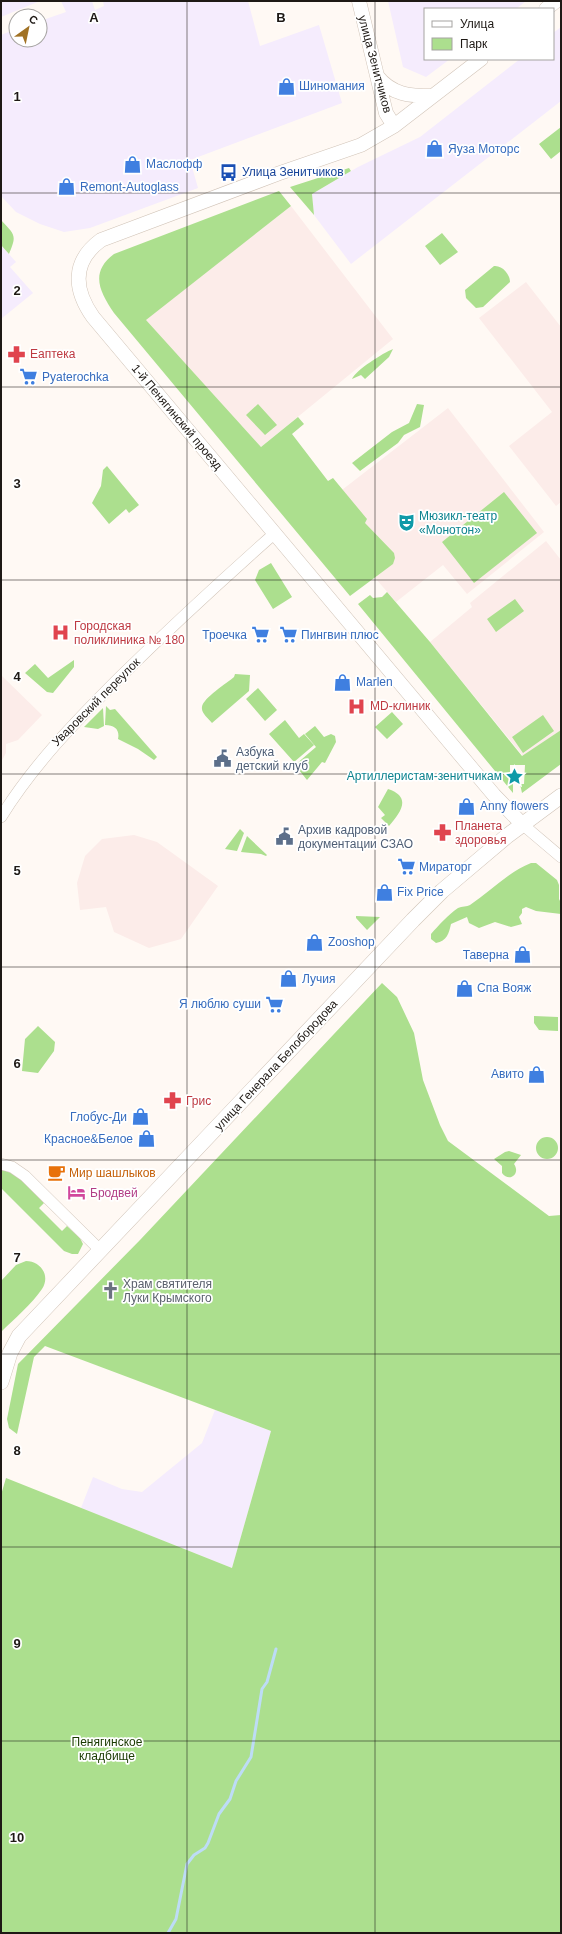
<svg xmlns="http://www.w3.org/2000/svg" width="562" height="1934" font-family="Arial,sans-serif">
	<rect width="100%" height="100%" fill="#fff9f4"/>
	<path fill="#f5ecfd" d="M 1,1 L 40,1 L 1,17 Z
		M 61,1 L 92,1 L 95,10 L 104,6 L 103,1 L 248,1 L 260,46 L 319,25 L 342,103 L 190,160 L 198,188 L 90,228 L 64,232 L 40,224 L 16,212 L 1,196 L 1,35 L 16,29 L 16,40 L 40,40 L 40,21 L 66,12 Z
		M 388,1 L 526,1 L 516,9 L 425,9 L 425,59 L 450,59 L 426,77 L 403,67 Z
		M 561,27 L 561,101 L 351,264 L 314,215 L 312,194 L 358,167 L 420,137 L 520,59 L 553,59 L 553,33 Z
		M 1,245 L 16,262 L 10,267 L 33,293 L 1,319 Z
		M 215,1410 L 271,1431 L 232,1568 L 81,1508 L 93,1477 L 122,1489 L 142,1492 L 202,1443 Z"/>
	<path fill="#fcece9" d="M 291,206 L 393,339 L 261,447 L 145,320 Z
		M 526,282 L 561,327 L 561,502 L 556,506 L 509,446 L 552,412 L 479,318 Z
		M 448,408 L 544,532 L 467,594 L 443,565 L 396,602 L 316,510 Z
		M 546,541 L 561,560 L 561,730 L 523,756 L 430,642 L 472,607 L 470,603 Z
		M 1,675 L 42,715 L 18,740 L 6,744 L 6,753 L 1,762 Z
		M 134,835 L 157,842 L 218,886 L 181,939 L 149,948 L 114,932 L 106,907 L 80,910 L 77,883 L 85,856 L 102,839 Z"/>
	<path fill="#acdf8e" d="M 561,127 L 561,151 L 551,159 L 539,144 Z
		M 349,168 L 351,171 L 312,194 L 314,215 L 290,187 Z
		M 279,191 L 291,206 L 146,320 L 261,447 L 298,417 L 304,424 L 292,434 L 328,481 L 333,478 L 367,519 L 365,523 L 394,553 L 395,558 L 393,564 L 350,596 L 114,313 C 99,291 90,272 114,254 Z
		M 1,220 C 15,235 17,235 9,254 L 1,245 Z
		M 442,233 L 458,252 L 440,265 L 425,246 Z
		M 494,266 C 502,265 510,274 510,282 L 483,307 L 476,308 L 466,298 L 465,290 Z
		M 393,349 L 389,357 L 365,379 L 361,375 L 352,379 C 356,370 383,353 393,349 Z
		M 258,404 L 277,425 L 265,435 L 246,415 Z
		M 417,404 L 424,405 L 420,427 L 404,435 L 398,443 L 360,471 L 352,463 L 392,432 L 409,423 Z
		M 107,466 L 139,505 L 129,513 L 126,509 L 109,524 L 92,503 L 101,486 L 103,470 Z
		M 504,492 L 537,533 L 474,583 L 442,542 Z
		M 271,563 L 292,597 L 273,609 L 255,580 L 259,570 Z
		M 387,592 L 430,642 L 522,756 L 561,730 L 561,764 L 522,793 L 520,784 L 524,784 L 525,765 L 510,765 L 510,783 L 513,784 L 513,793 L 358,604 L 370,595 L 373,598 L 382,597 Z
		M 515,599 L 524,611 L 496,632 L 487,619 Z
		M 74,660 L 74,667 L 53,693 L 47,692 L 25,673 L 35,664 L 48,678 Z
		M 235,674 L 250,675 L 249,691 L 212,723 C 208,718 201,713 202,707 C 203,698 227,683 234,677 Z
		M 258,688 L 277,710 L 265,721 L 246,699 Z
		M 106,706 L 110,710 L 115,709 L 157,757 L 154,760 L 138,749 L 118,739 C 120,730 115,725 105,725 Z
		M 103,708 L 104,726 L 98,729 L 84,727 Z
		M 392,712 L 403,724 L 387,739 L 375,727 Z
		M 543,715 L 554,731 L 523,753 L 512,737 Z
		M 285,720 L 299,738 L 304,734 L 314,745 L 294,762 L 269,734 Z
		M 315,726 L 324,737 L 331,734 L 335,736 L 336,742 L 325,763 L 322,762 L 307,780 L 295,765 L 316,747 L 305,734 Z
		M 388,789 C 412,797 401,812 389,826 L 381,818 L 385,815 L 378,807 Z
		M 240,829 L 244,833 L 237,851 L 225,849 Z
		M 247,836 L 267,855 L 266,856 L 261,854 L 241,852 Z
		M 531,863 L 536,863 L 557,880 L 559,885 L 559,899 L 561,903 L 561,914 L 536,911 L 526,907 L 522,909 L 522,913 L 519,917 L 522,924 L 511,927 L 495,922 L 479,928 L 469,923 L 467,917 L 451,924 C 449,933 447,941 436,943 L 431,939 L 431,934 C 438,926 449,914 458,908 C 462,906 467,907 470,905 C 491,891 508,872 531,863 Z
		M 356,916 L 380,917 L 367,930 L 356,918 Z
		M 382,983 L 397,997 L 414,1033 L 423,1080 L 440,1125 L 448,1141 L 549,1216 L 561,1215 L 561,1933 L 1,1933 L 1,1495 L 6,1478 L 232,1568 L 271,1431 L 45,1346 L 34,1357 L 17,1434 L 9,1428 L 7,1419 L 18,1364 L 140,1240 Z
		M 534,1016 L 558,1017 L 558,1031 L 539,1030 L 534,1023 Z
		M 38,1026 L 55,1042 L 54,1051 L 38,1073 L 22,1071 L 25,1039 Z
		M536 1148a11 11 0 1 1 22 0a11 11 0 1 1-22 0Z
		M 509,1151 L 521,1155 L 514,1164 C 521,1174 509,1183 502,1173 L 502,1166 L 494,1159 L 505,1152 Z
		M 1,1169 L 18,1176 L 44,1203 L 39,1208 L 62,1231 L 67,1226 L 80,1238 L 83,1244 L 78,1254 L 72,1254 L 64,1251 L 1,1188 Z
		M 26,1261 C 40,1261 51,1275 42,1289 C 32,1304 14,1319 1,1332 L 1,1281 L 16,1265 Z"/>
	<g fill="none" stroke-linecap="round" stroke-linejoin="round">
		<path stroke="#bddcf6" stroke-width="3" d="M 168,1933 L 176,1919 L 187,1864 L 194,1855 L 205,1848 L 208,1843 L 219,1814 L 230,1799 L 236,1781 L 251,1757 L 262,1689 L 267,1682 L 276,1649"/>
		<defs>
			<path id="minor" d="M 1,817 C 34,764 76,721 120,677 C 170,628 222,580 275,533
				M 522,824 L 561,857
				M 1,1164 L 12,1167 L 25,1176 L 100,1250"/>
			<path id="tertiary" d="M 359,1 L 386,113 L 394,126
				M 546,9 L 556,1
				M 481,59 L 394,126 L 361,145 L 277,174 L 101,240 C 71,262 74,290 93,317 L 494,795 L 522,824
				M 377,76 C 392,95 410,96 432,96"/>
			<path id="secondary" d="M 1,1382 L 10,1353 L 19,1336 L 413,920 L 442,891 L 507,836 L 561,796"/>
		</defs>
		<use href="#minor" stroke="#d1c4b8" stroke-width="12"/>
		<use href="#tertiary" stroke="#d1c4b8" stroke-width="15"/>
		<use href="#secondary" stroke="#d1c4b8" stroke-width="16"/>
		<use href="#minor" stroke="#fff" stroke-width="11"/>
		<use href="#tertiary" stroke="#fff" stroke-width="14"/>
		<use href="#secondary" stroke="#fff" stroke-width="15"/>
	</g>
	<path fill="none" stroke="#1e1915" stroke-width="1" stroke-opacity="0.55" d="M 187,1 L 187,1933M 375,1 L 375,1933M 1,193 L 561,193M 1,387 L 561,387M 1,580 L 561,580M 1,774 L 561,774M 1,967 L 561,967M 1,1160 L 561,1160M 1,1354 L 561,1354M 1,1547 L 561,1547M 1,1741 L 561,1741"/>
	<defs>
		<symbol id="shop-bare" viewBox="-9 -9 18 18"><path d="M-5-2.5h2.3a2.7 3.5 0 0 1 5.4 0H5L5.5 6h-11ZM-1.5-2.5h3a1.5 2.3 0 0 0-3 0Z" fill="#3f7fe0" stroke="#fff" stroke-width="2.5" paint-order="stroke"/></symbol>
		<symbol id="bus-bare" viewBox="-9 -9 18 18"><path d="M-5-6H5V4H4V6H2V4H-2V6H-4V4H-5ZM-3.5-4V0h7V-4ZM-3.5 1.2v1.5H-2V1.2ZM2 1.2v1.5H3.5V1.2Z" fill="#1a4fb4" stroke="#fff" stroke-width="2.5" paint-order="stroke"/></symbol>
		<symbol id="pharmacy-bare" viewBox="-9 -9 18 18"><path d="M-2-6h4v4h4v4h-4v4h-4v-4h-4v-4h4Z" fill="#e0444e" stroke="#fff" stroke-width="2.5" paint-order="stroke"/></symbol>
		<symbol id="supermarket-bare" viewBox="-9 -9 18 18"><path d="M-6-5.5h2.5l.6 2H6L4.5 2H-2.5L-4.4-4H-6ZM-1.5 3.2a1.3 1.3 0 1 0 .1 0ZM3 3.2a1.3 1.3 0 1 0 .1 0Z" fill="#3f7fe0" stroke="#fff" stroke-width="2.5" paint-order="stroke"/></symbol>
		<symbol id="theatre-bare" viewBox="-9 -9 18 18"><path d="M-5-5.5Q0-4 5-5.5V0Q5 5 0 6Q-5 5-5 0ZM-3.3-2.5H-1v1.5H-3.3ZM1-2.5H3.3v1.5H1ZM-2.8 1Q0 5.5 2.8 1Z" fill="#0f9aa8" stroke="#fff" stroke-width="2.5" paint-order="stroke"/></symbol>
		<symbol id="hospital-bare" viewBox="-9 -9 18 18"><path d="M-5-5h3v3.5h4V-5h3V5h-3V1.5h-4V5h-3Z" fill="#e0444e" stroke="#fff" stroke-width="2.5" paint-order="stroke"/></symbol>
		<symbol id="civic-bare" viewBox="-9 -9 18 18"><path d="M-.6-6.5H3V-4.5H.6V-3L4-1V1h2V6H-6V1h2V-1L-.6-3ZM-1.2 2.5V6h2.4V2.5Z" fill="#5c6f8a" stroke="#fff" stroke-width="2.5" paint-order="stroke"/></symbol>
		<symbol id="sight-bare" viewBox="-9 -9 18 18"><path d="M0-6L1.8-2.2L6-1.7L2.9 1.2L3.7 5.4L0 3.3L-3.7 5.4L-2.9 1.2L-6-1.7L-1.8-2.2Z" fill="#0f9aa8" stroke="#fff" stroke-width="2.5" paint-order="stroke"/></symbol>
		<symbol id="cafe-bare" viewBox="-9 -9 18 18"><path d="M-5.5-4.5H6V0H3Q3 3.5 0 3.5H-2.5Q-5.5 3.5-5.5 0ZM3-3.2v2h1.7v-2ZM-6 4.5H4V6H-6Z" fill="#e8710a" stroke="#fff" stroke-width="2.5" paint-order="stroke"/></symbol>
		<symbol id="hotel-bare" viewBox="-9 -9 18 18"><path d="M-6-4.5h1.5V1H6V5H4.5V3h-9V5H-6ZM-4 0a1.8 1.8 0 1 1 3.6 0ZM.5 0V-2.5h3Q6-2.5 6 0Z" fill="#d1479c" stroke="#fff" stroke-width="2.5" paint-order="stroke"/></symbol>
		<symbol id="church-bare" viewBox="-9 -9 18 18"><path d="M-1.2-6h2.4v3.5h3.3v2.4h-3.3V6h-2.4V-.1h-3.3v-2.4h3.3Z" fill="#6b7280" stroke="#fff" stroke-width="2.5" paint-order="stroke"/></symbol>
	</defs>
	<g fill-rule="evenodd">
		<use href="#shop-bare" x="274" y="74" width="25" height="25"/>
		<use href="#shop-bare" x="422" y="136" width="25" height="25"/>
		<use href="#shop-bare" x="120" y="152" width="25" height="25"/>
		<use href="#bus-bare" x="216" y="160" width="25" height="25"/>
		<use href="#shop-bare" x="54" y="174" width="25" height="25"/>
		<use href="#pharmacy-bare" x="4" y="342" width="25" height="25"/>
		<use href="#supermarket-bare" x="16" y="364" width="25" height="25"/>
		<use href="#theatre-bare" x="394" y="510" width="25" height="25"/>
		<use href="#hospital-bare" x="48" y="620" width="25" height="25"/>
		<use href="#supermarket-bare" x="248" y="622" width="25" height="25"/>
		<use href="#supermarket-bare" x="276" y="622" width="25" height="25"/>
		<use href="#shop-bare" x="330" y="670" width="25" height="25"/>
		<use href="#hospital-bare" x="344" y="694" width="25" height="25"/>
		<use href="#civic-bare" x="210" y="746" width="25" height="25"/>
		<use href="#sight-bare" x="502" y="764" width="25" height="25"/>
		<use href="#shop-bare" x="454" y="794" width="25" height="25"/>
		<use href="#pharmacy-bare" x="430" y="820" width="25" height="25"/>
		<use href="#civic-bare" x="272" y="824" width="25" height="25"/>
		<use href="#supermarket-bare" x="394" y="854" width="25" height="25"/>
		<use href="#shop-bare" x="372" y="880" width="25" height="25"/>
		<use href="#shop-bare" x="302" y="930" width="25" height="25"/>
		<use href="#shop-bare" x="510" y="942" width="25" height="25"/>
		<use href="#shop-bare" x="276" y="966" width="25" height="25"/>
		<use href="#shop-bare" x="452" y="976" width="25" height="25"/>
		<use href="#supermarket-bare" x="262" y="992" width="25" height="25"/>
		<use href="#shop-bare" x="524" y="1062" width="25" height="25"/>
		<use href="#pharmacy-bare" x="160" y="1088" width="25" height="25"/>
		<use href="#shop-bare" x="128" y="1104" width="25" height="25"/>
		<use href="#shop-bare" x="134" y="1126" width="25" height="25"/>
		<use href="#cafe-bare" x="44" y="1160" width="25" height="25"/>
		<use href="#hotel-bare" x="64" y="1180" width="25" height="25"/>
		<use href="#church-bare" x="98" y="1278" width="25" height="25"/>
	</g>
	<g text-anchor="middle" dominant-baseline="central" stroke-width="3.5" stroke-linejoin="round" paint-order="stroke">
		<g font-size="12" fill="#1e1915" stroke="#fff">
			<text transform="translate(375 64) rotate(75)">улица Зенитчиков</text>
			<text transform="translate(177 417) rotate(50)">1-й Пенягинский проезд</text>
			<text transform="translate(96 702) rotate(-45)">Уваровский переулок</text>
			<text transform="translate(276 1065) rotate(-47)">улица Генерала Белобородова</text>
		</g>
		<g font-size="12" fill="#366cbe" stroke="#fff" text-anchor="start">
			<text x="299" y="86">Шиномания</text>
			<text x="448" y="149">Яуза Моторс</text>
			<text x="146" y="164">Маслофф</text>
			<text x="80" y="187">Remont-Autoglass</text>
			<text x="42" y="377">Pyaterochka</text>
			<text x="247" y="635" text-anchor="end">Троечка</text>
			<text x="301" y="635">Пингвин плюс</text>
			<text x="356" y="682">Marlen</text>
			<text x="480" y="806">Anny flowers</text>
			<text x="419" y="867">Мираторг</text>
			<text x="397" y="892">Fix Price</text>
			<text x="328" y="942">Zooshop</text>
			<text x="509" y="955" text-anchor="end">Таверна</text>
			<text x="302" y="979">Лучия</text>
			<text x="477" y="988">Спа Вояж</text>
			<text x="261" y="1004" text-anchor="end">Я люблю суши</text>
			<text x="524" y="1074" text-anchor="end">Авито</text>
			<text x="127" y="1117" text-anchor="end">Глобус-Ди</text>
			<text x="133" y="1139" text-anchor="end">Красное&amp;Белое</text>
		</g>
		<g font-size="12" fill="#164399" stroke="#fff" text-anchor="start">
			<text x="242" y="172">Улица Зенитчиков</text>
		</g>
		<g font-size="12" fill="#be3a42" stroke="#fff" text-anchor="start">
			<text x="30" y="354">Еаптека</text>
			<text x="74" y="626">Городская<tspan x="74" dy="14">поликлиника № 180</tspan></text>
			<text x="370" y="706">MD-клиник</text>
			<text x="455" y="826">Планета<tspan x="455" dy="14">здоровья</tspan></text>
			<text x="186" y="1101">Грис</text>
		</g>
		<g font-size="12" fill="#0d838f" stroke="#fff" text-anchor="start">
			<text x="419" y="516">Мюзикл-театр<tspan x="419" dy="14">«Монотон»</tspan></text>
			<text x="502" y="776" text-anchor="end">Артиллеристам-зенитчикам</text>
		</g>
		<g font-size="12" fill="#4e5e75" stroke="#fff" text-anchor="start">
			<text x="236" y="752">Азбука<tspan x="236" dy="14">детский клуб</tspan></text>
			<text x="298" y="830">Архив кадровой<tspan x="298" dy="14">документации СЗАО</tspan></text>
		</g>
		<g font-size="12" fill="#c56008" stroke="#fff" text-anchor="start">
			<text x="69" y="1173">Мир шашлыков</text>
		</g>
		<g font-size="12" fill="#b23c85" stroke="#fff" text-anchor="start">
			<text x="90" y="1193">Бродвей</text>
		</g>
		<g font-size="12" fill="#5b616d" stroke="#fff" text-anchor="start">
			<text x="123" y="1284">Храм святителя<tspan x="123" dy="14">Луки Крымского</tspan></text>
		</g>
		<g font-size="12" fill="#1a3a00" stroke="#fff">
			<text x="107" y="1742">Пенягинское<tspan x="107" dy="14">кладбище</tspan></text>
		</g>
	</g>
	<g font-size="13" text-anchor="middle" font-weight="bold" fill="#1e1915" stroke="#fff" stroke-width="3.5" stroke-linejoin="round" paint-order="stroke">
		<text x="94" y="22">A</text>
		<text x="281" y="22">B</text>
		<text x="17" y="101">1</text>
		<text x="17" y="295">2</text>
		<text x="17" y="488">3</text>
		<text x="17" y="681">4</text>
		<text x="17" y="875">5</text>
		<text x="17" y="1068">6</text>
		<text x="17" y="1262">7</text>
		<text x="17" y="1455">8</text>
		<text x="17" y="1648">9</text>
		<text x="17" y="1842">10</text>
	</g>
	<rect width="562" height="1934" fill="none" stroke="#1e1915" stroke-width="4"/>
	<rect x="424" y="8" width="130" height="52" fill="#ffffff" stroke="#a5a3a1"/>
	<rect x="432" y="21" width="20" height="6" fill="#ffffff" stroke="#a5a3a1"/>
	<text x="460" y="28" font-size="12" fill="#1e1915">Улица</text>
	<rect x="432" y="38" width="20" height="12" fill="#acdf8e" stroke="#a5a3a1"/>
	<text x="460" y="48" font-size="12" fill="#1e1915">Парк</text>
	<g transform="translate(28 28) rotate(33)"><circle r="19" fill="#ffffff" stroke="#a5a3a1"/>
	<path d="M0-3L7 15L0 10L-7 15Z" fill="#a17225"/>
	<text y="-6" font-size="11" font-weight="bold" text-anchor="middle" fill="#1e1915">С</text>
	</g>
</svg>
